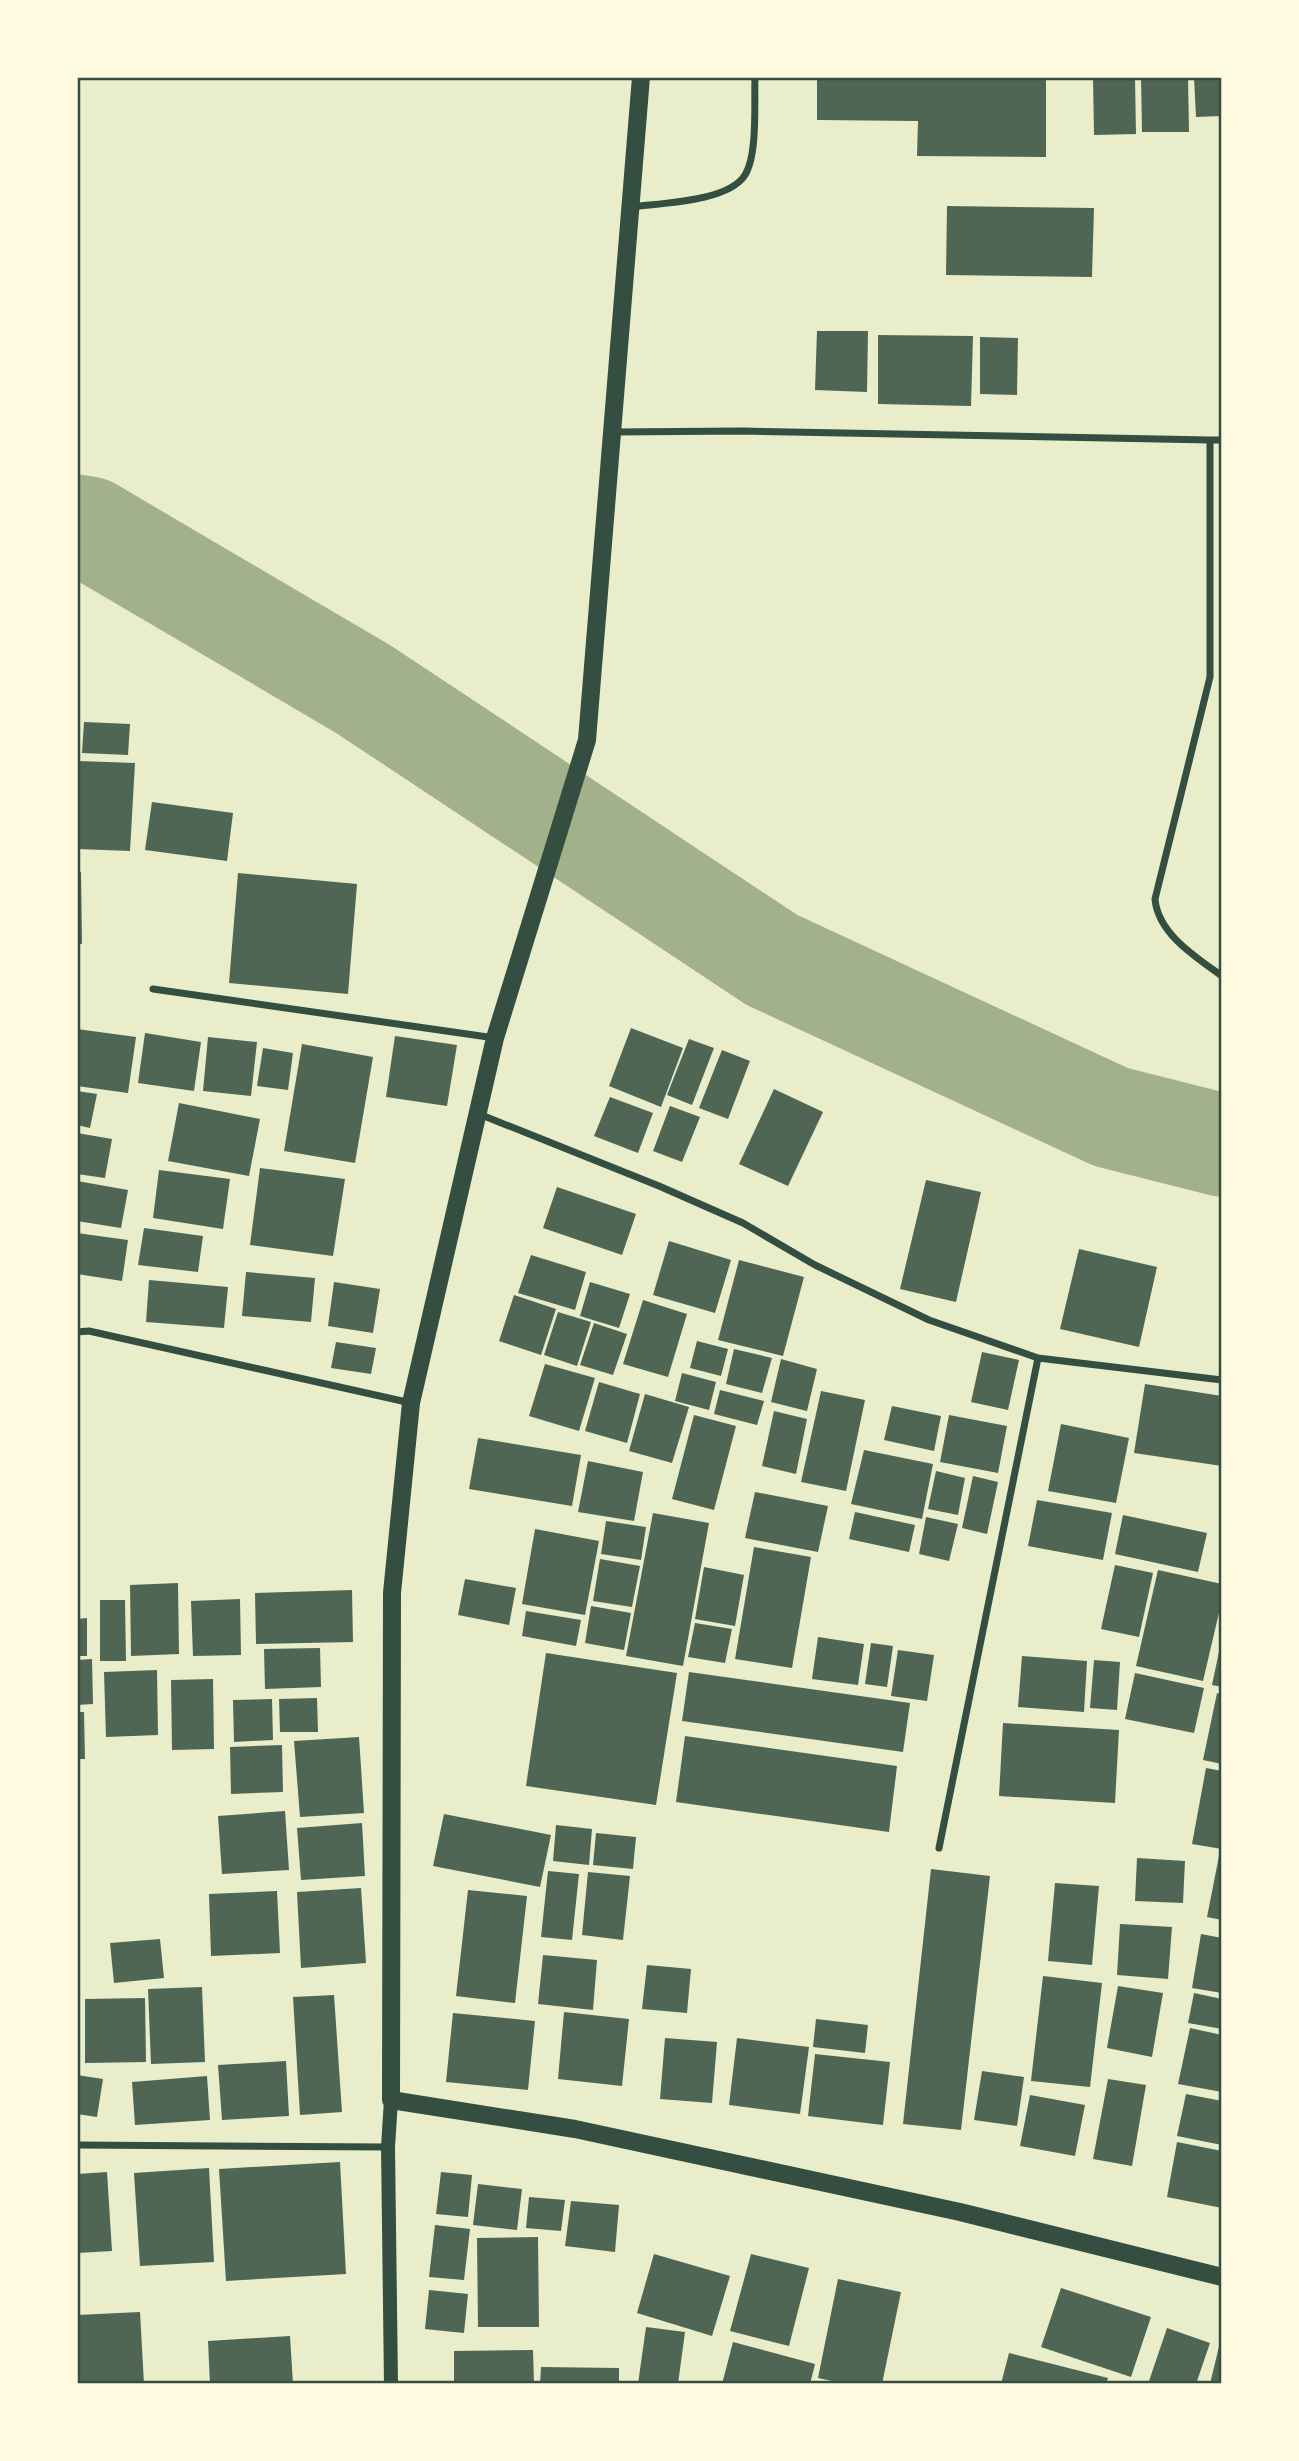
<svg xmlns="http://www.w3.org/2000/svg" width="1299" height="2461" font-family="Manrope,sans-serif">
	<rect width="100%" height="100%" fill="#e9edc9"/>
	<g fill="none" stroke-linecap="round" stroke-linejoin="round">
		<path stroke="#a3b18a" stroke-width="103" d="M 77,526 L 89,528 L 363,689 L 772,960 L 1111,1117 L 1222,1145"/>
	</g>
	<path fill="#4f6655" d="M 817,77 L 1046,77 L 1046,157 L 917,156 L 918,121 L 817,120 Z
		M 1093,77 L 1135,77 L 1136,134 L 1094,135 Z
		M 1141,77 L 1188,77 L 1189,132 L 1142,132 Z
		M 1194,77 L 1222,77 L 1222,116 L 1196,117 Z
		M 947,206 L 1094,208 L 1092,277 L 946,275 Z
		M 817,331 L 868,331 L 867,392 L 815,390 Z
		M 878,335 L 973,336 L 971,406 L 878,404 Z
		M 980,337 L 1018,338 L 1017,395 L 980,394 Z
		M 84,722 L 130,724 L 128,755 L 82,753 Z
		M 78,761 L 135,763 L 130,851 L 77,849 Z
		M 152,802 L 233,813 L 227,861 L 145,850 Z
		M 77,872 L 81,872 L 82,944 L 77,944 Z
		M 238,873 L 357,884 L 348,994 L 229,983 Z
		M 631,1028 L 683,1048 L 661,1107 L 609,1086 Z
		M 77,1029 L 136,1037 L 128,1093 L 77,1086 Z
		M 145,1033 L 201,1042 L 194,1091 L 138,1083 Z
		M 395,1036 L 457,1045 L 447,1106 L 386,1097 Z
		M 208,1037 L 257,1042 L 251,1096 L 203,1091 Z
		M 689,1039 L 714,1048 L 692,1105 L 667,1095 Z
		M 302,1044 L 373,1057 L 355,1163 L 284,1151 Z
		M 263,1048 L 293,1053 L 288,1090 L 257,1086 Z
		M 722,1050 L 750,1061 L 728,1119 L 699,1108 Z
		M 774,1089 L 823,1112 L 788,1186 L 739,1164 Z
		M 77,1091 L 97,1094 L 90,1128 L 77,1125 Z
		M 610,1097 L 653,1113 L 638,1153 L 594,1136 Z
		M 179,1103 L 260,1119 L 249,1176 L 168,1161 Z
		M 670,1106 L 700,1117 L 682,1162 L 653,1151 Z
		M 77,1133 L 112,1139 L 105,1178 L 77,1174 Z
		M 260,1168 L 345,1179 L 333,1256 L 250,1245 Z
		M 159,1170 L 230,1179 L 223,1229 L 153,1218 Z
		M 926,1180 L 981,1192 L 956,1302 L 900,1289 Z
		M 77,1181 L 128,1190 L 121,1228 L 77,1221 Z
		M 557,1187 L 636,1214 L 622,1255 L 543,1228 Z
		M 144,1228 L 203,1236 L 198,1272 L 138,1265 Z
		M 77,1233 L 128,1240 L 122,1281 L 77,1274 Z
		M 669,1241 L 731,1260 L 715,1313 L 653,1295 Z
		M 1079,1249 L 1157,1267 L 1139,1347 L 1060,1329 Z
		M 531,1255 L 586,1272 L 575,1310 L 518,1293 Z
		M 739,1260 L 804,1277 L 783,1356 L 718,1340 Z
		M 246,1272 L 315,1278 L 311,1322 L 242,1316 Z
		M 149,1280 L 228,1287 L 224,1328 L 146,1322 Z
		M 334,1282 L 380,1289 L 373,1333 L 328,1326 Z
		M 590,1282 L 630,1294 L 619,1328 L 580,1316 Z
		M 514,1295 L 556,1309 L 541,1355 L 499,1341 Z
		M 643,1300 L 687,1314 L 668,1377 L 623,1364 Z
		M 558,1312 L 591,1322 L 577,1366 L 544,1355 Z
		M 594,1323 L 627,1334 L 613,1375 L 580,1365 Z
		M 697,1341 L 728,1349 L 721,1376 L 690,1368 Z
		M 336,1342 L 376,1348 L 371,1374 L 331,1368 Z
		M 734,1349 L 772,1358 L 762,1393 L 726,1384 Z
		M 982,1352 L 1019,1360 L 1008,1410 L 971,1402 Z
		M 781,1359 L 817,1369 L 807,1411 L 771,1402 Z
		M 545,1364 L 595,1378 L 579,1431 L 529,1416 Z
		M 682,1373 L 716,1382 L 709,1410 L 675,1401 Z
		M 599,1382 L 640,1394 L 627,1443 L 585,1431 Z
		M 1145,1384 L 1222,1396 L 1222,1466 L 1134,1453 Z
		M 720,1390 L 764,1401 L 757,1425 L 714,1414 Z
		M 821,1391 L 865,1400 L 846,1491 L 801,1482 Z
		M 645,1394 L 689,1407 L 672,1463 L 629,1451 Z
		M 892,1406 L 941,1416 L 934,1451 L 884,1440 Z
		M 774,1411 L 807,1419 L 796,1474 L 762,1466 Z
		M 694,1415 L 736,1426 L 714,1510 L 672,1499 Z
		M 949,1415 L 1007,1426 L 998,1473 L 940,1462 Z
		M 1061,1424 L 1129,1438 L 1116,1503 L 1048,1491 Z
		M 478,1438 L 581,1455 L 572,1506 L 469,1489 Z
		M 864,1450 L 933,1464 L 922,1519 L 851,1504 Z
		M 588,1461 L 643,1472 L 634,1521 L 578,1512 Z
		M 936,1471 L 965,1478 L 958,1515 L 928,1509 Z
		M 973,1476 L 998,1482 L 987,1534 L 962,1528 Z
		M 755,1492 L 828,1506 L 818,1552 L 745,1538 Z
		M 1037,1500 L 1112,1513 L 1103,1560 L 1028,1546 Z
		M 855,1512 L 915,1525 L 909,1552 L 849,1539 Z
		M 653,1513 L 709,1523 L 683,1666 L 626,1656 Z
		M 1123,1515 L 1207,1533 L 1198,1572 L 1115,1554 Z
		M 926,1517 L 958,1524 L 949,1561 L 919,1554 Z
		M 606,1521 L 646,1527 L 641,1560 L 601,1554 Z
		M 535,1529 L 599,1541 L 585,1615 L 522,1604 Z
		M 754,1547 L 811,1557 L 792,1668 L 735,1659 Z
		M 600,1559 L 640,1566 L 632,1607 L 593,1601 Z
		M 1115,1565 L 1153,1573 L 1139,1637 L 1101,1629 Z
		M 704,1567 L 744,1575 L 735,1626 L 695,1619 Z
		M 1158,1570 L 1222,1584 L 1222,1600 L 1203,1681 L 1136,1666 Z
		M 465,1579 L 516,1588 L 509,1625 L 458,1615 Z
		M 178,1583 L 179,1654 L 131,1656 L 130,1585 Z
		M 352,1590 L 353,1642 L 256,1644 L 255,1593 Z
		M 240,1599 L 241,1655 L 193,1656 L 191,1601 Z
		M 100,1600 L 125,1600 L 126,1661 L 100,1661 Z
		M 591,1606 L 631,1613 L 624,1650 L 585,1643 Z
		M 526,1611 L 581,1620 L 576,1646 L 522,1636 Z
		M 87,1618 L 87,1656 L 77,1656 L 77,1619 Z
		M 695,1623 L 732,1629 L 725,1663 L 688,1657 Z
		M 818,1637 L 864,1644 L 858,1685 L 812,1679 Z
		M 1221,1642 L 1222,1642 L 1222,1687 L 1212,1685 Z
		M 871,1643 L 893,1646 L 887,1687 L 865,1684 Z
		M 320,1648 L 321,1687 L 265,1689 L 264,1649 Z
		M 898,1650 L 934,1655 L 927,1701 L 891,1696 Z
		M 546,1653 L 677,1673 L 656,1805 L 526,1786 Z
		M 1022,1656 L 1087,1661 L 1084,1712 L 1018,1707 Z
		M 92,1659 L 93,1704 L 77,1705 L 77,1660 Z
		M 1094,1660 L 1120,1662 L 1117,1710 L 1090,1708 Z
		M 157,1670 L 158,1735 L 106,1737 L 104,1672 Z
		M 689,1672 L 910,1703 L 903,1752 L 682,1721 Z
		M 1135,1673 L 1204,1688 L 1194,1733 L 1125,1719 Z
		M 213,1679 L 214,1749 L 172,1750 L 171,1680 Z
		M 1217,1693 L 1222,1695 L 1222,1764 L 1203,1760 Z
		M 317,1698 L 318,1732 L 280,1732 L 279,1699 Z
		M 272,1699 L 273,1740 L 234,1742 L 233,1700 Z
		M 77,1712 L 84,1712 L 85,1759 L 77,1759 Z
		M 1003,1723 L 1119,1730 L 1115,1803 L 999,1796 Z
		M 685,1736 L 897,1766 L 889,1832 L 676,1802 Z
		M 359,1737 L 364,1813 L 300,1817 L 294,1741 Z
		M 282,1745 L 283,1792 L 231,1794 L 230,1747 Z
		M 1206,1768 L 1222,1771 L 1222,1849 L 1192,1844 Z
		M 285,1811 L 289,1870 L 222,1874 L 218,1816 Z
		M 444,1814 L 551,1835 L 540,1887 L 433,1866 Z
		M 362,1823 L 365,1876 L 301,1880 L 297,1828 Z
		M 556,1825 L 592,1829 L 589,1865 L 553,1861 Z
		M 596,1833 L 636,1837 L 633,1869 L 593,1865 Z
		M 1219,1856 L 1222,1856 L 1222,1920 L 1207,1917 Z
		M 1137,1858 L 1185,1861 L 1183,1903 L 1135,1901 Z
		M 931,1869 L 990,1876 L 961,2130 L 903,2124 Z
		M 548,1871 L 579,1874 L 572,1940 L 541,1937 Z
		M 588,1872 L 630,1876 L 623,1940 L 582,1935 Z
		M 1055,1883 L 1099,1886 L 1092,1965 L 1048,1961 Z
		M 361,1888 L 366,1963 L 301,1968 L 297,1892 Z
		M 468,1890 L 527,1896 L 515,2003 L 456,1996 Z
		M 277,1891 L 280,1953 L 211,1956 L 209,1894 Z
		M 1120,1924 L 1172,1927 L 1168,1979 L 1117,1975 Z
		M 1201,1934 L 1222,1938 L 1222,1993 L 1192,1988 Z
		M 160,1939 L 164,1978 L 114,1983 L 110,1943 Z
		M 543,1955 L 597,1960 L 593,2010 L 538,2004 Z
		M 647,1965 L 691,1969 L 687,2013 L 642,2009 Z
		M 1043,1976 L 1102,1983 L 1090,2087 L 1031,2081 Z
		M 1118,1986 L 1163,1993 L 1152,2057 L 1107,2048 Z
		M 202,1987 L 205,2062 L 151,2064 L 148,1989 Z
		M 1194,1993 L 1222,1999 L 1222,2029 L 1188,2023 Z
		M 334,1995 L 342,2112 L 300,2115 L 293,1997 Z
		M 145,1998 L 146,2062 L 85,2063 L 85,1999 Z
		M 564,2012 L 629,2019 L 622,2086 L 558,2079 Z
		M 453,2013 L 535,2021 L 528,2090 L 446,2082 Z
		M 816,2019 L 868,2025 L 865,2053 L 813,2047 Z
		M 1190,2028 L 1222,2035 L 1222,2092 L 1178,2084 Z
		M 665,2038 L 717,2042 L 712,2103 L 660,2099 Z
		M 737,2038 L 809,2047 L 800,2114 L 729,2105 Z
		M 815,2054 L 890,2062 L 883,2125 L 808,2116 Z
		M 286,2061 L 289,2116 L 222,2120 L 218,2065 Z
		M 982,2071 L 1024,2077 L 1017,2126 L 974,2120 Z
		M 77,2075 L 103,2079 L 97,2117 L 77,2114 Z
		M 207,2076 L 210,2120 L 135,2125 L 132,2082 Z
		M 1108,2079 L 1146,2085 L 1132,2166 L 1093,2159 Z
		M 1186,2094 L 1222,2101 L 1222,2145 L 1177,2136 Z
		M 1030,2095 L 1085,2105 L 1075,2156 L 1020,2146 Z
		M 1177,2142 L 1222,2151 L 1222,2208 L 1167,2197 Z
		M 340,2162 L 346,2274 L 226,2281 L 219,2169 Z
		M 209,2168 L 214,2262 L 140,2266 L 134,2173 Z
		M 107,2172 L 112,2251 L 77,2253 L 77,2174 Z
		M 441,2172 L 472,2175 L 468,2217 L 436,2214 Z
		M 478,2184 L 522,2189 L 517,2230 L 473,2225 Z
		M 529,2197 L 565,2200 L 561,2231 L 526,2228 Z
		M 571,2201 L 619,2205 L 615,2252 L 565,2246 Z
		M 435,2225 L 470,2229 L 464,2280 L 429,2277 Z
		M 538,2237 L 539,2327 L 478,2327 L 477,2238 Z
		M 654,2254 L 730,2276 L 712,2336 L 637,2313 Z
		M 751,2254 L 809,2268 L 789,2346 L 730,2331 Z
		M 838,2279 L 901,2292 L 882,2384 L 846,2384 L 818,2378 Z
		M 1061,2288 L 1151,2317 L 1131,2377 L 1041,2347 Z
		M 429,2290 L 468,2294 L 464,2333 L 425,2329 Z
		M 140,2312 L 144,2384 L 77,2384 L 77,2315 Z
		M 646,2327 L 685,2332 L 678,2384 L 638,2384 Z
		M 1167,2328 L 1210,2343 L 1196,2384 L 1148,2384 Z
		M 290,2336 L 293,2384 L 210,2384 L 208,2341 Z
		M 1221,2338 L 1222,2384 L 1210,2384 Z
		M 733,2342 L 815,2364 L 810,2384 L 722,2384 Z
		M 533,2350 L 534,2384 L 454,2384 L 454,2351 Z
		M 1009,2353 L 1108,2378 L 1106,2384 L 1001,2384 Z
		M 541,2367 L 619,2368 L 619,2384 L 540,2384 Z"/>
	<g fill="none" stroke-linecap="round" stroke-linejoin="round">
		<path stroke="#344e41" stroke-width="7" d="M 631,207 C 661,203 728,202 745,175 C 758,154 754,102 755,77
			M 614,432 L 742,431 L 1210,440 L 1210,677 L 1155,899 C 1158,934 1196,957 1222,976
			M 1210,440 L 1222,440
			M 153,989 L 495,1038
			M 479,1114 L 659,1186 L 743,1223 L 815,1265 L 929,1320 L 1038,1358 L 1222,1380
			M 77,1332 L 89,1331 L 411,1403
			M 939,1848 L 1038,1358
			M 77,2145 L 387,2147"/>
		<path stroke="#344e41" stroke-width="14" d="M 391,2384 L 388,2147 L 391,2100"/>
		<path stroke="#344e41" stroke-width="18" d="M 641,77 L 587,740 L 495,1038 L 411,1403 L 392,1593 L 391,2100 L 575,2129 L 960,2212 L 1222,2277"/>
	</g>
	<rect width="1299" height="2461" fill="none" stroke="#fefae0" stroke-width="158"/>
	<rect x="79" y="79" width="1141" height="2303" fill="none" stroke="#344e41" stroke-width="2.5"/>
</svg>
